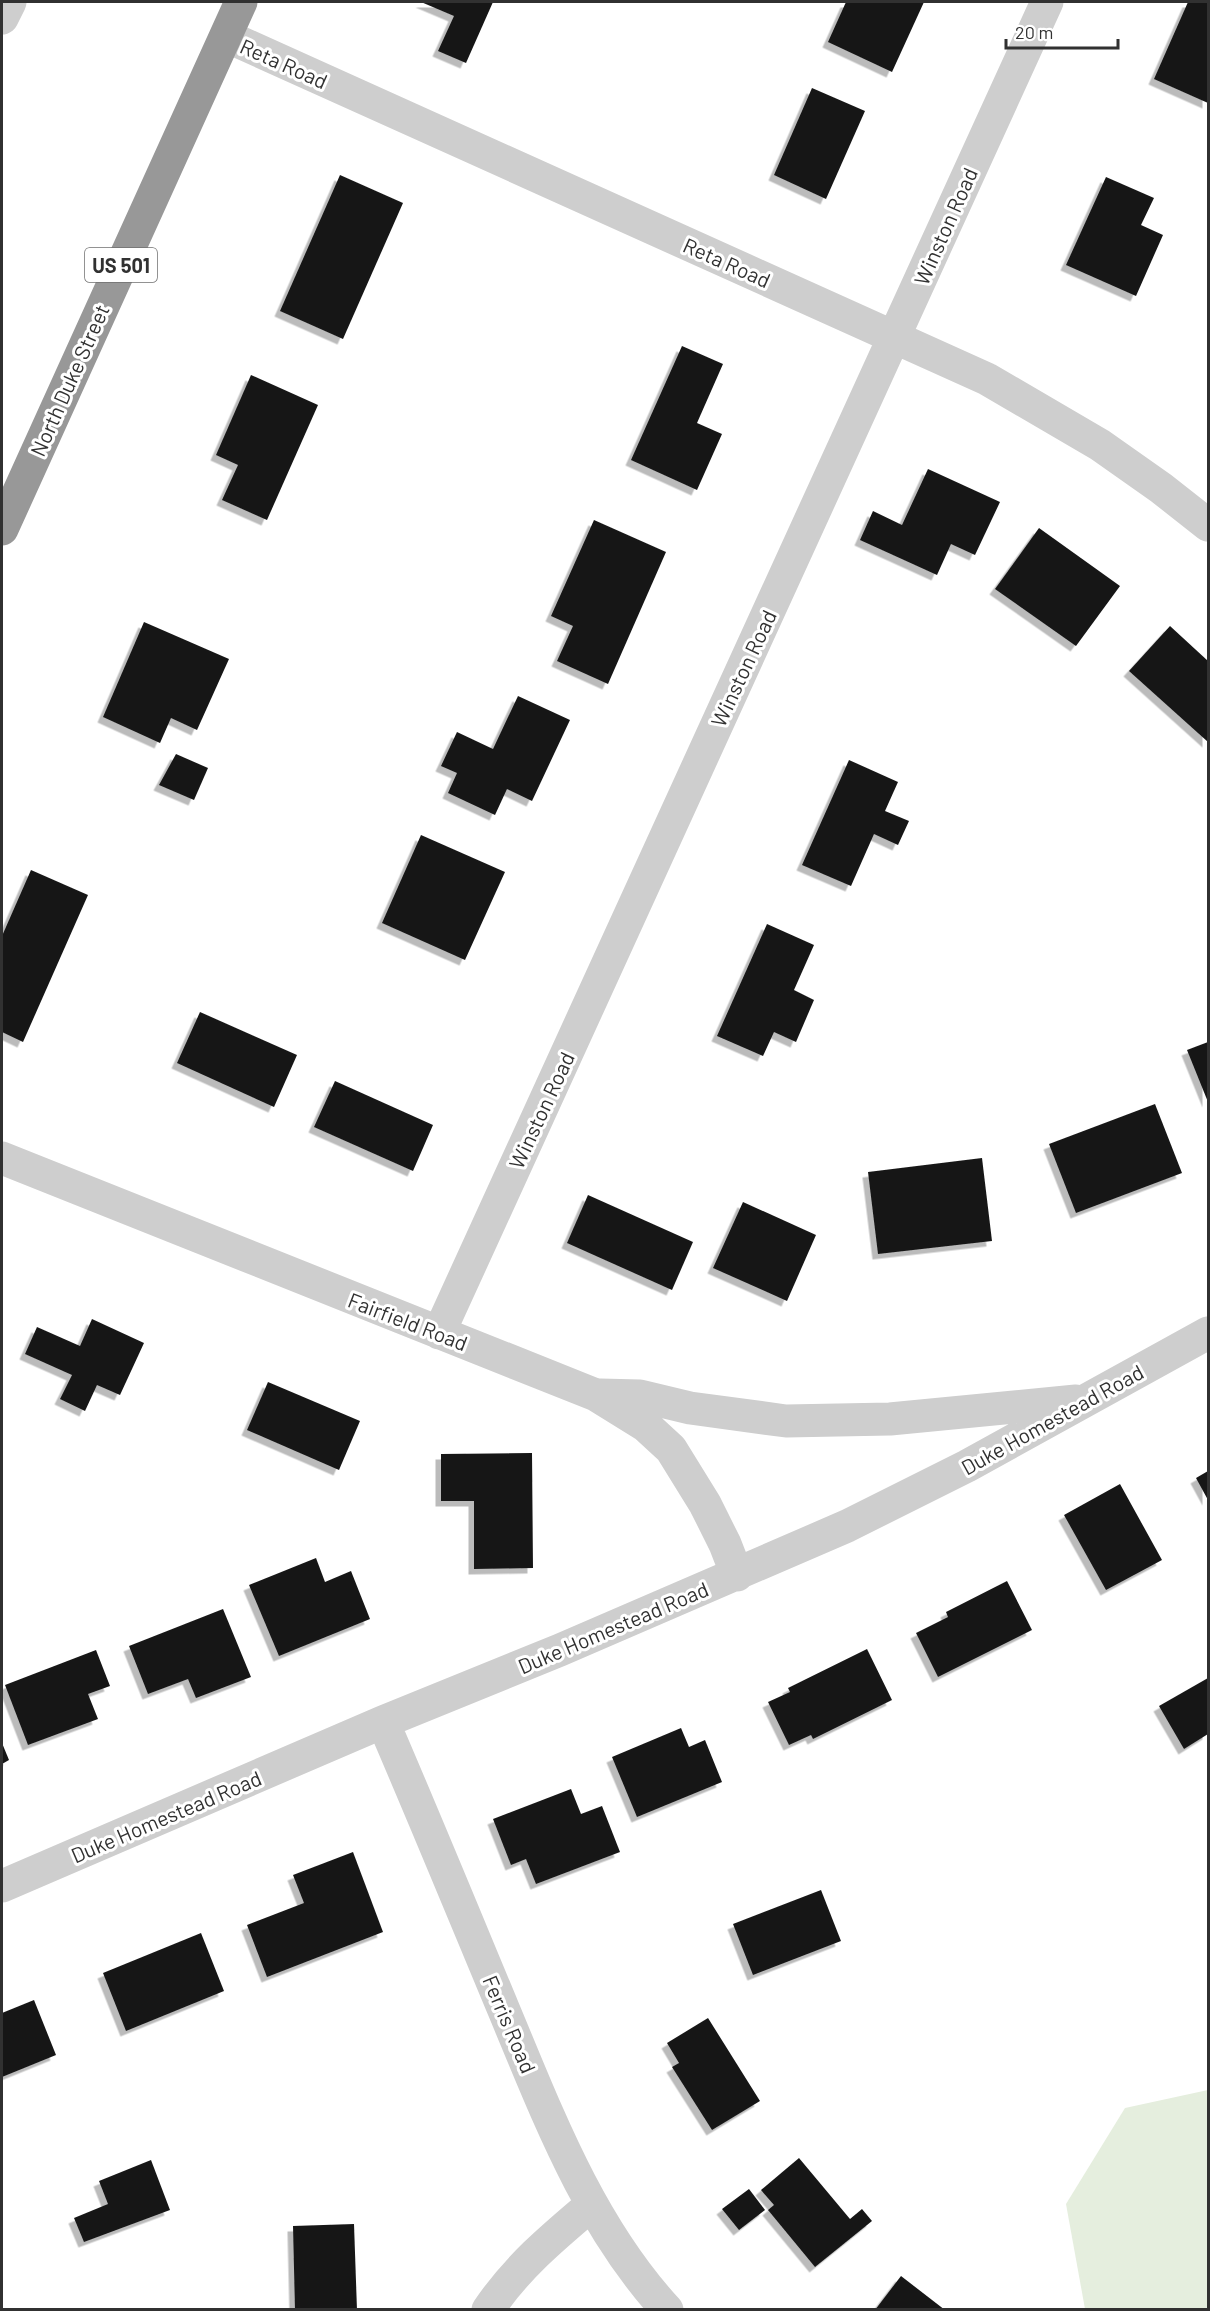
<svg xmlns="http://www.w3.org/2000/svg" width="1210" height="2311" font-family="Barlow,sans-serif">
	<defs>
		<filter id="shadow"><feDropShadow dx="-5.5" dy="5.5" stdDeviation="0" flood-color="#0004"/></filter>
	</defs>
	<rect width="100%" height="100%" fill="#fff"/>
	<path fill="#e5eede" d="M 1208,2090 L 1208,2309 L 1085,2309 L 1066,2204 L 1125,2108 Z"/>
	<path fill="#181818" filter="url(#shadow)" d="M 421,2 L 493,2 L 466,63 L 438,51 L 454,16 Z
		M 846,2 L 924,2 L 892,72 L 828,42 Z
		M 1188,2 L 1208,2 L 1208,103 L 1154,79 Z
		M 812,88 L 865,111 L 826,199 L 774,175 Z
		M 340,175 L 403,203 L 343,339 L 280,311 Z
		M 1106,177 L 1154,198 L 1141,225 L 1163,235 L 1136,296 L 1066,265 Z
		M 682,346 L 723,364 L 697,423 L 722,434 L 697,490 L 631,460 Z
		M 251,375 L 318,405 L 267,520 L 222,500 L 238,465 L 216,455 Z
		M 928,469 L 1000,502 L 975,555 L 951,544 L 937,575 L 860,540 L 873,511 L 902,525 Z
		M 594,520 L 666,552 L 608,684 L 557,661 L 573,626 L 551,616 Z
		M 1039,528 L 1120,586 L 1076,646 L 995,589 Z
		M 144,622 L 229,659 L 197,730 L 171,718 L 160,743 L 103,717 Z
		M 1170,626 L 1208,661 L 1208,742 L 1129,671 Z
		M 518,696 L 570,720 L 532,801 L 507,789 L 495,815 L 448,793 L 457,773 L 441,766 L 457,732 L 493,749 Z
		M 176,754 L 208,768 L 194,800 L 159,785 Z
		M 849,760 L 898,782 L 885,811 L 909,821 L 898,845 L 874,834 L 851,886 L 802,865 Z
		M 421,835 L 505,872 L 465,960 L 382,923 Z
		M 31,870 L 88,895 L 23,1042 L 2,1032 L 2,936 Z
		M 767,924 L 814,945 L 794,990 L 814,1000 L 796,1042 L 774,1032 L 763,1056 L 717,1036 Z
		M 200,1012 L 297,1055 L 274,1107 L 177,1063 Z
		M 1208,1042 L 1208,1102 L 1187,1050 Z
		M 335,1081 L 433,1125 L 413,1171 L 314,1127 Z
		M 1155,1104 L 1182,1173 L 1076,1213 L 1049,1144 Z
		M 982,1158 L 992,1241 L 878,1254 L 868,1172 Z
		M 588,1195 L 693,1242 L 672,1290 L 567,1243 Z
		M 743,1202 L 816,1235 L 787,1301 L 713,1268 Z
		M 92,1319 L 144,1343 L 120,1395 L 97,1385 L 85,1411 L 60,1399 L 72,1375 L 25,1354 L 37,1327 L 80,1346 Z
		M 268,1382 L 360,1421 L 339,1470 L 247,1430 Z
		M 532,1453 L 533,1568 L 474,1569 L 474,1501 L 441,1501 L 441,1454 Z
		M 1208,1471 L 1208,1500 L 1196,1478 Z
		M 1120,1484 L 1162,1560 L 1106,1590 L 1064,1515 Z
		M 316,1558 L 325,1582 L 351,1571 L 370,1619 L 279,1656 L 249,1585 Z
		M 1007,1581 L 1032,1630 L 938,1677 L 916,1633 L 948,1617 L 946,1612 Z
		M 223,1609 L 251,1677 L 196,1698 L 188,1679 L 148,1694 L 129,1646 Z
		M 867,1649 L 892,1700 L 813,1739 L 811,1735 L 789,1745 L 768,1702 L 790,1692 L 788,1688 Z
		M 96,1650 L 110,1686 L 88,1694 L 98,1719 L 28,1745 L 5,1685 Z
		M 1208,1678 L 1208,1734 L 1184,1749 L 1159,1706 Z
		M 681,1728 L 689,1747 L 705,1740 L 722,1782 L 637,1817 L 612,1757 Z
		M 2,1743 L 9,1760 L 2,1764 Z
		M 571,1789 L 581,1814 L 602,1806 L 620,1852 L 536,1884 L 526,1859 L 511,1865 L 493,1819 Z
		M 353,1852 L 383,1932 L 267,1977 L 247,1925 L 304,1903 L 293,1875 Z
		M 821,1890 L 841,1941 L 753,1975 L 733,1924 Z
		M 201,1933 L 224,1991 L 126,2031 L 103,1973 Z
		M 34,2000 L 56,2055 L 2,2077 L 2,2013 Z
		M 708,2018 L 760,2101 L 712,2130 L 672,2067 L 679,2063 L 667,2043 Z
		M 799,2158 L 850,2219 L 862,2209 L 872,2221 L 815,2267 L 768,2210 L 774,2205 L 761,2190 Z
		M 151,2160 L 170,2210 L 84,2242 L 74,2218 L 108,2204 L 99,2181 Z
		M 749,2189 L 765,2210 L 739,2230 L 722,2209 Z
		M 354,2224 L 357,2310 L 295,2310 L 293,2226 Z
		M 901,2276 L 945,2310 L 875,2310 Z"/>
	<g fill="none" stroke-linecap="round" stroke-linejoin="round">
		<path stroke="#cecece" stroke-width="33" d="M 2,18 L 10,2
			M 226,36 L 987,379 L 1100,445 L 1161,488 L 1208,525
			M 2,1158 L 596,1395 L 646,1426 L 671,1449 L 705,1504 L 725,1544 L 737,1575
			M 439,1333 L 1047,2
			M 600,1395 L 640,1396 L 690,1408 L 786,1421 L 890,1419 L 1076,1401
			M 383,1722 C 424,1817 463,1912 503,2008 C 547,2113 588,2224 667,2310
			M 2,1886 L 383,1722 L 560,1650 L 847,1526 L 967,1466 L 1208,1333
			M 488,2310 C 516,2268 553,2237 591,2205"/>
		<path stroke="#989898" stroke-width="33" d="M 2,529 L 241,2"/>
	</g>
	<g text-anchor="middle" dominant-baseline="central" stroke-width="6" stroke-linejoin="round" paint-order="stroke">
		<rect fill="#fff" stroke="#6f6f6f" stroke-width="1.5" x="85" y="248" width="72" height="34" rx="4.5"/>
		<g font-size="20" font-weight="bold" fill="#313131">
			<text x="121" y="265">US 501</text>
		</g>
		<g font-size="21" fill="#313131" stroke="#fff">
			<text transform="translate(284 63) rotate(24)">Reta Road</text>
			<text transform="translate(945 226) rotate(-66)">Winston Road</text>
			<text transform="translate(727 262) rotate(24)">Reta Road</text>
			<text transform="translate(69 380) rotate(-66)">North Duke Street</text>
			<text transform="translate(743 668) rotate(-65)">Winston Road</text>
			<text transform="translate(541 1110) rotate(-65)">Winston Road</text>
			<text transform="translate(408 1321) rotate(21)">Fairfield Road</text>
			<text transform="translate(1052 1419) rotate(-29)">Duke Homestead Road</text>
			<text transform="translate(613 1627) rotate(-23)">Duke Homestead Road</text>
			<text transform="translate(166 1816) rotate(-23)">Duke Homestead Road</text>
			<text transform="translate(510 2024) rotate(67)">Ferris Road</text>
		</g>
	</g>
	<rect width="1210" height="2311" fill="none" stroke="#313131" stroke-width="6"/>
	<path d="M1006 39v9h112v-9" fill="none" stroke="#313131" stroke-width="3"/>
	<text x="1015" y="39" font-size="18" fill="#313131" stroke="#ffffff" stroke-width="4.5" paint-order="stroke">20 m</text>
</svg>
